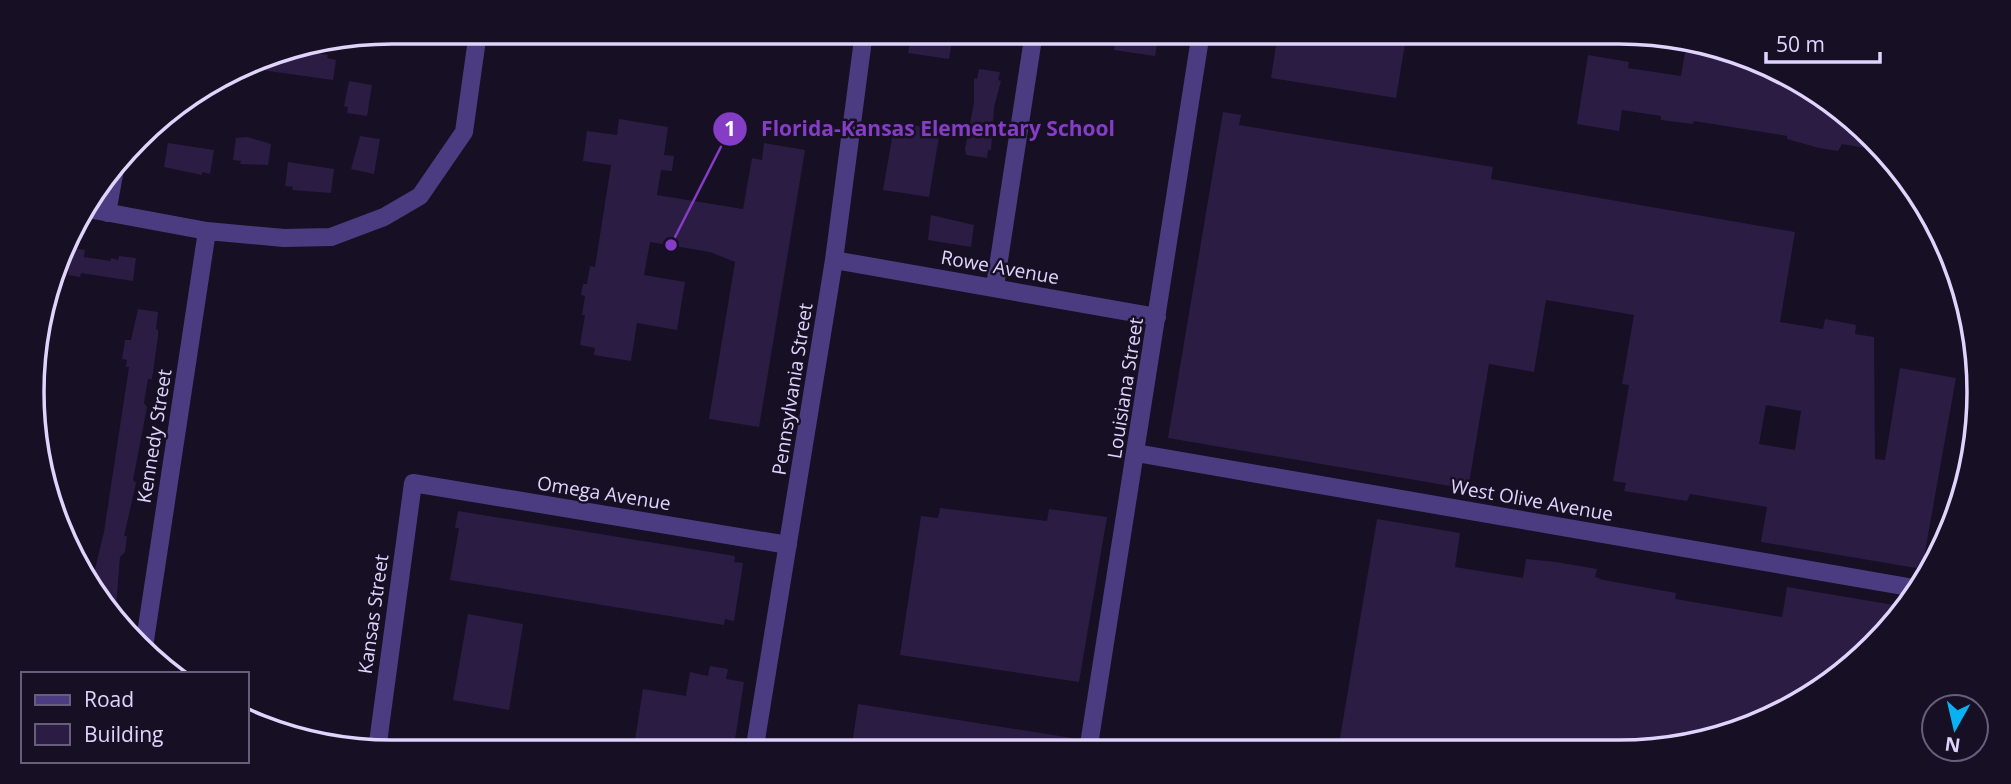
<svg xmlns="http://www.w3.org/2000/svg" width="2011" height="784" font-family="'Open Sans',sans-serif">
	<rect width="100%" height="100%" fill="#170f24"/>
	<path fill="#2b1c44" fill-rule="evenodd" d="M 912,32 L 954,32 L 949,59 L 908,53 Z
		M 1117,32 L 1159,32 L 1155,56 L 1114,50 Z
		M 1278,32 L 1407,32 L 1396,98 L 1271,78 Z
		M 1687,40 L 1713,44 L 1839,106 L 1877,150 L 1842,144 L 1838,151 L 1819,148 L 1787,139 L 1787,136 L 1694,121 L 1693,124 L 1661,120 L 1661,116 L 1622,110 L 1619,131 L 1577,124 L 1588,55 L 1629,62 L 1628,68 L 1681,76 Z
		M 290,48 L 328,55 L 327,58 L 336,60 L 333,80 L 246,68 L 276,51 Z
		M 979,69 L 1000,72 L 998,80 L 1001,81 L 994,107 L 991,150 L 988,150 L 987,158 L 966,155 L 965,149 L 974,103 L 974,78 L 977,79 Z
		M 349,81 L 372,85 L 367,116 L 347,113 L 348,107 L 344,106 Z
		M 1223,112 L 1241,115 L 1239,125 L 1493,167 L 1491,179 L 1795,232 L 1780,322 L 1823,329 L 1825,319 L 1856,325 L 1855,334 L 1874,337 L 1875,459 L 1885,460 L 1900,368 L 1956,378 L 1922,569 L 1761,542 L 1767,507 L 1690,494 L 1687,501 L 1624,491 L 1626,483 L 1613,481 L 1629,385 L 1622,384 L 1634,315 L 1546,300 L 1534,372 L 1489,364 L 1468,489 L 1168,438 ZM 1766,405 L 1801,411 L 1795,450 L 1759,444 Z
		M 619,119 L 668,127 L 664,155 L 674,156 L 672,171 L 661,170 L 657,195 L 743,209 L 752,158 L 762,160 L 764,143 L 805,150 L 759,427 L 709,419 L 735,262 L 710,252 L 650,242 L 644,275 L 685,282 L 677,330 L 637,323 L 631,361 L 594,355 L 595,348 L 580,345 L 585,315 L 582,315 L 585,296 L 581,295 L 583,284 L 587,284 L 590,266 L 595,267 L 611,165 L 583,161 L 587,131 L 617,135 Z
		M 895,121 L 940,131 L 929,197 L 883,190 Z
		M 360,136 L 380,139 L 374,174 L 351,169 Z
		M 247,137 L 271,144 L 268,165 L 240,164 L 241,161 L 233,160 L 236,138 Z
		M 168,143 L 214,150 L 210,174 L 202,172 L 202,175 L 164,167 Z
		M 288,162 L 334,169 L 331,193 L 292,190 L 293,187 L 285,186 Z
		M 931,215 L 974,225 L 971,247 L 928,240 Z
		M 68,247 L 85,250 L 84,257 L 111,261 L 111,258 L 118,260 L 119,256 L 136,258 L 133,281 L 81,273 L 80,277 L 68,275 L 69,271 L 60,270 Z
		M 138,309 L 158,312 L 156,329 L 158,330 L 158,336 L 152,379 L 148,379 L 144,403 L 147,407 L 133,480 L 136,483 L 124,536 L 127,536 L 125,552 L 120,557 L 116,606 L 103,603 L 92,592 L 85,576 L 87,568 L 95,569 L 104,532 L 129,367 L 126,367 L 127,360 L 122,359 L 125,340 L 131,340 Z
		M 940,508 L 1047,521 L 1049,509 L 1107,517 L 1079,682 L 900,655 L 921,516 L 938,518 Z
		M 458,511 L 735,556 L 734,562 L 743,563 L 734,621 L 725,619 L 724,625 L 450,580 L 459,528 L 455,528 Z
		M 1377,519 L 1460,533 L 1455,567 L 1523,578 L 1526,559 L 1556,562 L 1597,569 L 1595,577 L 1604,580 L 1676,593 L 1675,599 L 1782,617 L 1787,587 L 1906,607 L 1857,663 L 1778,715 L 1666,749 L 1408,750 L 1340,738 Z
		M 468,614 L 523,624 L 509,710 L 453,700 Z
		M 710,666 L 728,669 L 726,679 L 744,682 L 733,752 L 676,752 L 677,747 L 635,740 L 643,689 L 686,696 L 690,672 L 708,676 Z
		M 858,704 L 1072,738 L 1070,751 L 851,751 Z"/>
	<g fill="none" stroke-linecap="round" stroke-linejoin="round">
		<path stroke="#4b3c81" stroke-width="18" d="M 83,208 L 207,231 L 284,238 L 331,237 L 384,217 L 420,196 L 464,132 L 478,32
			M 107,213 L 115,169
			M 834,260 L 1157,317
			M 995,286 L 1034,32
			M 1136,453 L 1920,589
			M 144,647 L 207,231
			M 377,750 L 413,483 L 788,545
			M 1088,751 L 1201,32
			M 754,752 L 834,260 L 864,32"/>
	</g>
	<g text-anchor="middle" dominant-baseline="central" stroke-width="5" stroke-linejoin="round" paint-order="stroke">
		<g font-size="19" fill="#e0d4fd" stroke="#170f24">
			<text transform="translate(1000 267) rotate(10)">Rowe Avenue</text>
			<text transform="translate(1125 388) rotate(-81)">Louisiana Street</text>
			<text transform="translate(792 389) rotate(-81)">Pennsylvania Street</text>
			<text transform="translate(154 436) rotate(-81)">Kennedy Street</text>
			<text transform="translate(604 493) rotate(9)">Omega Avenue</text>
			<text transform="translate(1532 500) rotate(10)">West Olive Avenue</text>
			<text transform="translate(373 614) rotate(-82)">Kansas Street</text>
		</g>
	</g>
	<path d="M0 0H2011V784H0ZM392 44H1619A348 348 0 0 1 1967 392V392A348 348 0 0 1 1619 740H392A348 348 0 0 1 44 392V392A348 348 0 0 1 392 44Z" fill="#170f24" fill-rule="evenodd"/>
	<path fill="none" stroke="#e0d4fd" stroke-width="3.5" d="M392 44H1619A348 348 0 0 1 1967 392V392A348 348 0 0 1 1619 740H392A348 348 0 0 1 44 392V392A348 348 0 0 1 392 44Z"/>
	<path fill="none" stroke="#853dc5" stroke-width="2.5" d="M671 245L730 129"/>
	<g fill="#853dc5" stroke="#170f24" stroke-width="2.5">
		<circle cx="671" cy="245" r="7"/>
		<circle cx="730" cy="129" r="18"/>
	</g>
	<g font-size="21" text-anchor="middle" font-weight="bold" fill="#fff">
		<text x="730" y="136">1</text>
	</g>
	<g font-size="21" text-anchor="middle" font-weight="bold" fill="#853dc5" stroke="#170f24" stroke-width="5" stroke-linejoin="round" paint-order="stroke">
		<text x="938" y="136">Florida-Kansas Elementary School</text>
	</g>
	<rect x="21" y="672" width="228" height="91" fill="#170f24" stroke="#675e7b" stroke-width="2"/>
	<rect x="35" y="695" width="35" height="10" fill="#4b3c81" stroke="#675e7b" stroke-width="2"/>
	<text x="84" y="707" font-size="21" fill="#e0d4fd">Road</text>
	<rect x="35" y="724" width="35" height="21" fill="#2b1c44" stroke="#675e7b" stroke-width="2"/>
	<text x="84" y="742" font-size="21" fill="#e0d4fd">Building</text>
	<g transform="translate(1955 728) rotate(188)"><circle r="33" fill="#170f24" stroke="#675e7b" stroke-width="2"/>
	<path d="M0-5L12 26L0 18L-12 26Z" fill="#09b1f4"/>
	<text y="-10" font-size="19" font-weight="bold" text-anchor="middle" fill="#e0d4fd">N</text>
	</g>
	<path d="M1766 52v10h114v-10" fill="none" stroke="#e0d4fd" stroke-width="3.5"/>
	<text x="1776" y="52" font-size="21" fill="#e0d4fd" stroke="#170f24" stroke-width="5" paint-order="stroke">50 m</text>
</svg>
